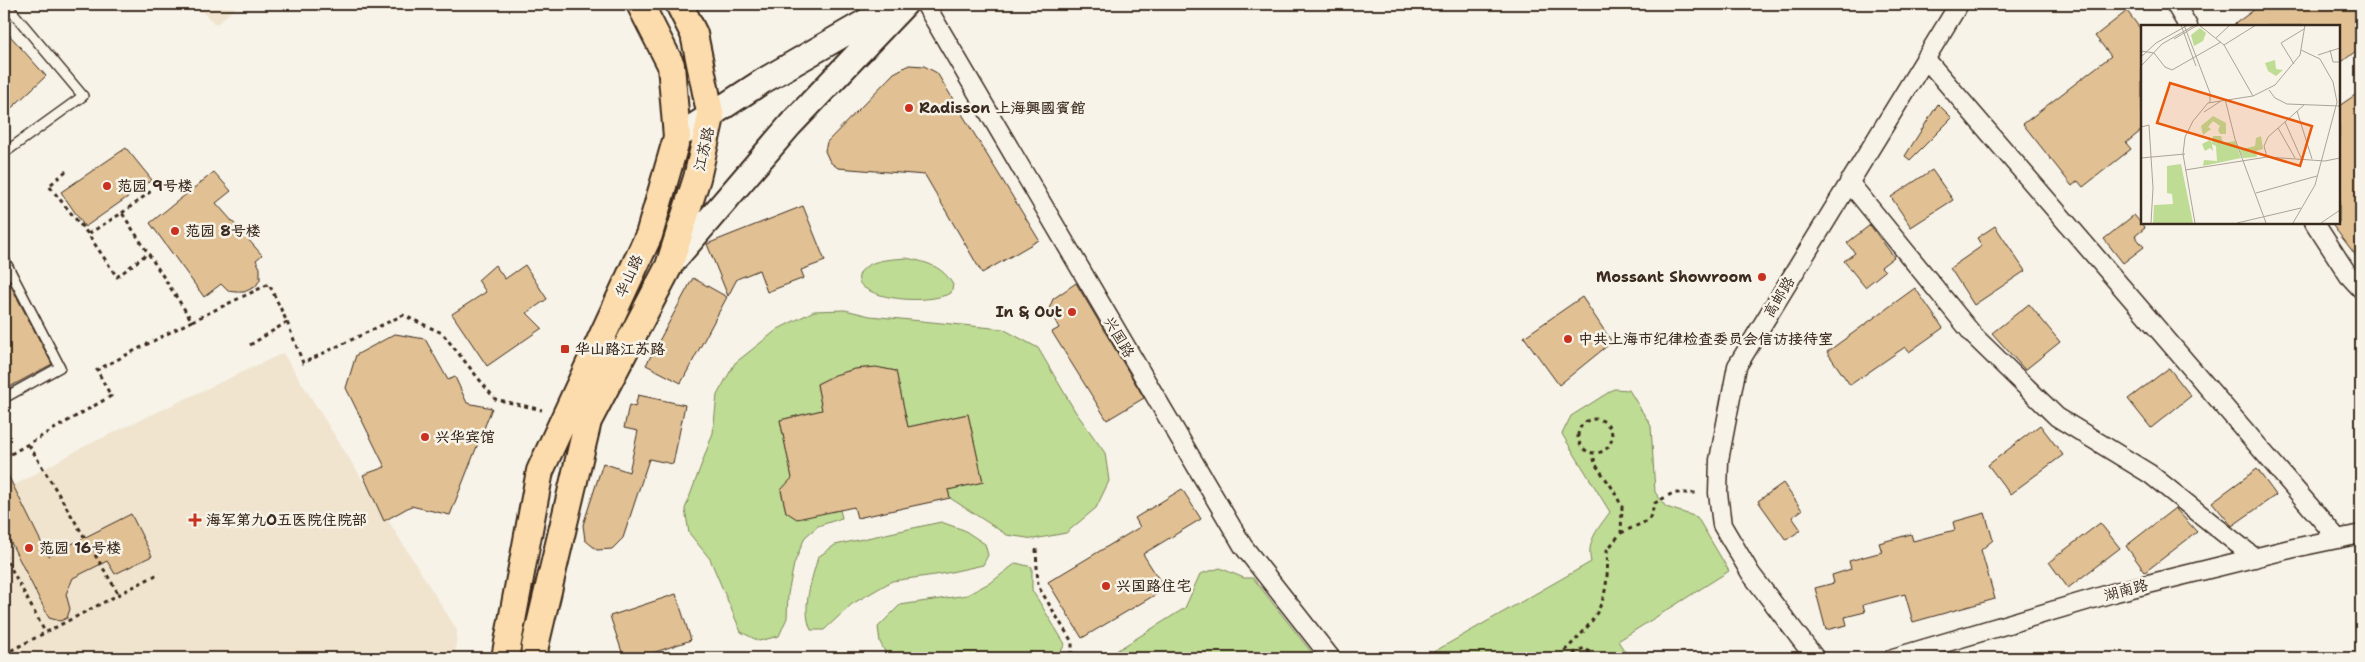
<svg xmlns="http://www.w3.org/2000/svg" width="2365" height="662" font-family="'Shantell Sans','LXGW WenKai TC',sans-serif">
	<rect width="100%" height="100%" fill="#f7f3e8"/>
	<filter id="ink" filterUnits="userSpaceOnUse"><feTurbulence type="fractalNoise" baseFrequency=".02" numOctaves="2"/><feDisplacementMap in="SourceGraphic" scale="10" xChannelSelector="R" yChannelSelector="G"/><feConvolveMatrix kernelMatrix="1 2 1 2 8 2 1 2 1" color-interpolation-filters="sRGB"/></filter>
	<g filter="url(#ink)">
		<path fill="#f0e4cf" d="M 194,4 L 239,4 L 216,25 Z
			M 283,353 L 457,630 L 455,658 L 4,658 L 4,491 L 85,446 Z"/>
		<path fill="#bedc94" stroke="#7c8359" d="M 906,258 C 926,262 943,266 953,285 L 951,293 C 930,303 888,301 868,290 C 850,281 861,266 876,262 C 885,259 897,259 906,258 Z
			M 845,310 L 870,316 L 1003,329 L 1038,348 L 1075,411 L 1105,453 L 1109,481 L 1096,508 L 1066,533 L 1034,539 L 1007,535 L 950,498 L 948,490 L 983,482 L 968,414 L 908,427 L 896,371 C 864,364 846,369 817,384 L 822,410 L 780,420 L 792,478 L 781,491 L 786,512 L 840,510 L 842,518 L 818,526 L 805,537 L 794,564 L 788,594 L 787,618 L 779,636 L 759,641 L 741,632 L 710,559 L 689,533 L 685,509 L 713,433 L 717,395 L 735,363 L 778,329 L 814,311 Z
			M 1614,389 L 1629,390 L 1651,426 L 1655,492 L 1666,507 L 1697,517 L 1729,571 L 1618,641 L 1629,658 L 1423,658 L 1591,562 C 1586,541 1598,529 1610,512 L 1562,434 L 1571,416 Z
			M 941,522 L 964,530 L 985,544 L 988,555 L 983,565 L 942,574 L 892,581 L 852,604 L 824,630 L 811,630 C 801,608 812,579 818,557 L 835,545 Z
			M 1016,563 L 1032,567 L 1032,590 L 1065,644 L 1059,655 L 1049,658 L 888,658 L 880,642 L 878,627 L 900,605 L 967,595 L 993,581 Z
			M 1220,568 L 1244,578 L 1253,578 L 1316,658 L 1105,658 L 1185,608 L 1200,574 Z"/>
		<path fill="#e1c194" stroke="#3b2a1e" d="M 2262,4 L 2361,4 L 2361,47 L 2339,64 L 2339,26 L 2232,26 Z
			M 2127,11 L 2142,31 L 2142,130 L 2126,143 L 2131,149 L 2083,187 L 2078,181 L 2072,186 L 2023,124 L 2111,56 L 2095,36 Z
			M 4,29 L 46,76 L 4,115 Z
			M 909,65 L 924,66 L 937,73 L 1039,240 L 982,273 L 925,175 L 838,168 L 830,162 L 825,151 L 827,142 L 894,73 Z
			M 2361,91 L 2361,262 L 2330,222 L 2339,222 L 2339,106 Z
			M 1938,104 L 1952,118 L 1910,160 L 1905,156 Z
			M 126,148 L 152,180 L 85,227 L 61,192 Z
			M 1932,170 L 1953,200 L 1911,227 L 1891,197 Z
			M 214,172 L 231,191 L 216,203 L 262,255 L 256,260 L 260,268 L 260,280 L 255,287 L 244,292 L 235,292 L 228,291 L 221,284 L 204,297 L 150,223 Z
			M 803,206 L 825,261 L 801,270 L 804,278 L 767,292 L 759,270 L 737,279 L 728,296 L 707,244 Z
			M 2134,215 L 2145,228 L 2135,236 L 2144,247 L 2123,263 L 2104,239 Z
			M 1870,225 L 1894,257 L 1881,267 L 1885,271 L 1865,287 L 1844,261 L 1855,253 L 1847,243 Z
			M 1995,226 L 2025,271 L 1974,305 L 1950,268 L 1982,246 L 1977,238 Z
			M 495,265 L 505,279 L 525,265 L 547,299 L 527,313 L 542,328 L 487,366 L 452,314 L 486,292 L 478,280 Z
			M 4,273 L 52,364 L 4,390 Z
			M 693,278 L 727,297 L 681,383 L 646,365 Z
			M 1076,283 L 1144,398 L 1107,420 L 1052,332 L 1059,328 L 1049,309 L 1053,299 Z
			M 1915,288 L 1943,328 L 1909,352 L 1905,347 L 1850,385 L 1827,352 Z
			M 1582,297 L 1612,342 L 1559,385 L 1524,337 Z
			M 2029,304 L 2060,342 L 2025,370 L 1992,333 Z
			M 395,334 L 425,339 L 448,380 L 455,377 L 467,403 L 492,408 L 450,515 L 411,506 L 384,521 L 363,475 L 385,467 L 346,388 L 356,355 Z
			M 876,367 L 896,371 L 908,427 L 968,414 L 983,482 L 948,490 L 950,498 L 857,518 L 854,507 L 797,519 L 786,512 L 781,490 L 792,478 L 780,420 L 822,410 L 817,384 L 835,375 L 855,369 Z
			M 2169,368 L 2191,396 L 2151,428 L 2128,399 Z
			M 638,395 L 685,405 L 673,464 L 649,459 L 623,538 L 612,549 L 597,550 L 585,540 L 583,525 L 603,463 L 629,472 L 638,431 L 624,428 L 629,405 L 635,407 Z
			M 2040,425 L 2063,455 L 2010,494 L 1988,465 Z
			M 4,467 L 48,556 L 131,514 L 152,556 L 115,574 L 107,561 L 73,578 L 66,594 L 70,609 L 67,618 L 60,621 L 49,618 L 4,529 Z
			M 2257,469 L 2276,495 L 2232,526 L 2212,502 Z
			M 1783,483 L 1802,510 L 1792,517 L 1801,530 L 1786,540 L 1758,501 Z
			M 1182,489 L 1201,519 L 1143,554 L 1165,589 L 1082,638 L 1048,582 L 1140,527 L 1135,518 Z
			M 2175,508 L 2197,532 L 2145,572 L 2126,546 Z
			M 1985,513 L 1993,540 L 1981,550 L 1995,599 L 1913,622 L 1905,594 L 1863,605 L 1865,612 L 1845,617 L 1847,625 L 1826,630 L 1815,588 L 1834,583 L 1832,575 L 1851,569 L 1849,561 L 1882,552 L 1879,543 L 1911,534 L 1913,541 L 1955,530 L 1953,522 Z
			M 2100,523 L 2120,548 L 2068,588 L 2049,562 Z
			M 676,594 L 691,640 L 638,658 L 624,658 L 610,616 Z"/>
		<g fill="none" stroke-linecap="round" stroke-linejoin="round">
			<defs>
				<path id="lane" d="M 4,12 L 10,9 L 83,96 L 4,153
					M 4,259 L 60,367 L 4,398"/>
				<path id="street" d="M 925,4 L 1243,546 L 1331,658
					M 2175,4 L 2188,26
					M 1925,58 L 2338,539
					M 1849,182 L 1975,337 L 2057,417 L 2150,474 L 2255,558
					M 2314,222 L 2349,276 L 2361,289
					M 1815,658 L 1751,574 L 1722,525 L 1718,493 L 1719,460 L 1737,366 L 1959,4
					M 1893,658 L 2116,592 L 2294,548 L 2361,534"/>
				<path id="secondary" d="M 677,137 L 763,81 L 891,7
					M 670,265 L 790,125 L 905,4"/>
				<path id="primary" d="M 505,658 L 540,471 L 649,235 L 677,137 L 671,65 L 640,4
					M 534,658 L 535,646 L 588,421 L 669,266 L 697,178 L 711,117 L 694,34 L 679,4"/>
			</defs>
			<use href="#lane" stroke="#3b2a1e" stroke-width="12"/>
			<use href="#street" stroke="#3b2a1e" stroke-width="21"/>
			<use href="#secondary" stroke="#3b2a1e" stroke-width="28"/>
			<use href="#primary" stroke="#3b2a1e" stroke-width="30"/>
			<path stroke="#3b2a1e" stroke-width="3" stroke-dasharray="4 4" stroke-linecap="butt" d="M 66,171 L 49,186 L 88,234 L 117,277 L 148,253
				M 122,213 L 154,189
				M 192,321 L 269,284 L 287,322 L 303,363 L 403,315 L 442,333 L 495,399 L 542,410
				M 250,345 L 287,322
				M1578 436a17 17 0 1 1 34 0a17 17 0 1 1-34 0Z
				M 29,445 L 118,593
				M 4,458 L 111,396 L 97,370 L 192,321 L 122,213 L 88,234
				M 1621,533 L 1649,520 L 1655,503 L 1673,493 L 1699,493
				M 1036,549 L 1038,586 L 1072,642 L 1072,652 L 1059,658
				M 4,555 L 45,632
				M 10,658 L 10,651 L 160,573
				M 1562,658 L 1562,653 C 1598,620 1610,601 1607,550 L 1621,533 L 1622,507 L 1613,489 L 1595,464 L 1593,453
				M 1566,658 L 1584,648 L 1597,658"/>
			<use href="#lane" stroke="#f7f3e8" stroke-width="9"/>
			<use href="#street" stroke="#f7f3e8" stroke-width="18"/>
			<use href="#secondary" stroke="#f7f3e8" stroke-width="24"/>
			<use href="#primary" stroke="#fcdcac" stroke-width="26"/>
		</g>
	</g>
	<g fill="#c8321e" stroke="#f7f3e8" stroke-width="2">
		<circle cx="909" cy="108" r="5"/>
		<circle cx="107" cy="186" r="5"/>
		<circle cx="175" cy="231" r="5"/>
		<circle cx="1762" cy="277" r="5"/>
		<circle cx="1072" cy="312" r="5"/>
		<circle cx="1568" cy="339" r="5"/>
		<rect x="560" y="344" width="10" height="10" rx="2.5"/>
		<circle cx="425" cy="437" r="5"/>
		<path d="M192.5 512.5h5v5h5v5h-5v5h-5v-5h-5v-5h5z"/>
		<circle cx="29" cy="548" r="5"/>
		<circle cx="1106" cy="586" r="5"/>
	</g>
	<g text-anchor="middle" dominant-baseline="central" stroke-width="5" stroke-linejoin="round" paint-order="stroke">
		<g font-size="15" font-weight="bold" fill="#3b2a1e" stroke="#f7f3e8" text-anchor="start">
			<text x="919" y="108">Radisson 上海興國賓館</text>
			<text x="117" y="186">范园 9号楼</text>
			<text x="185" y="231">范园 8号楼</text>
			<text x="1752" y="277" text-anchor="end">Mossant Showroom</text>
			<text x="1062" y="312" text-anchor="end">In &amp; Out</text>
			<text x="1578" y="339">中共上海市纪律检查委员会信访接待室</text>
			<text x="575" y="349">华山路江苏路</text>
			<text x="435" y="437">兴华宾馆</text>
			<text x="206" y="520">海军第九O五医院住院部</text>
			<text x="39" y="548">范园 16号楼</text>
			<text x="1116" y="586">兴国路住宅</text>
		</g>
		<g font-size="15" fill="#3b2a1e" stroke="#f7f3e8">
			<text transform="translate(704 149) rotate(-77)">江苏路</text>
			<text transform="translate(629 276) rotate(-65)">华山路</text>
			<text transform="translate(1779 297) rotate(-59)">高邮路</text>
			<text transform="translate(1119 337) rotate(59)">兴国路</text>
			<text transform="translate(2126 590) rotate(-15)">湖南路</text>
		</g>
	</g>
	<g transform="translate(2141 25)">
		<rect width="199" height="199" fill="#f7f3e8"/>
		<path d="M 59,3 L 65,8 L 62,16 L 53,21 L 50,10 ZM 134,35 L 135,44 L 142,45 L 135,51 L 127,46 L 124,38 ZM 72,91 L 85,98 L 85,109 L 79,109 L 77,105 L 79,101 L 72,96 L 67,102 L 70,104 L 62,110 L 60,101 ZM 72,111 L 80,111 L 82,118 L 94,116 L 100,133 L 62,141 L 63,135 L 76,136 L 75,121 L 71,119 L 72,126 L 69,123 L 64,126 L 61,119 L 69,115 L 71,118 ZM 120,111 L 122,124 L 115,126 L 116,132 L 102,133 L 98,125 L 114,121 L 115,113 ZM 40,139 L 52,198 L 12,198 L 13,180 L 32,179 L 31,169 L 26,168 L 26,141 Z" fill="#bedc94"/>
		<path fill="none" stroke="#aca397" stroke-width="1" d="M 40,0 L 55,41M 43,0 L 69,68 L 69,78M 58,0 L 83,20 L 112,71M 75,13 L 89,0M 33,14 L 57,0M 83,20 L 115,0M 189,25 L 192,37 L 199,37M 0,26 L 13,28 L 24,42 L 31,45 L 80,17M 177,30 L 199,23M 0,32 L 15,18 L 47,0M 153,39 L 140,18 L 163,4M 0,41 L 21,19 L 54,0M 128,65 L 134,73 L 146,79 L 199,81M 84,74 L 94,114 L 125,198M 156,86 L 171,134M 63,87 L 80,76M 144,97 L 160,133M 0,102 L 8,100 L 12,163 L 10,198M 137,103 L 154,133M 126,132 L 123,121 L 127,112 L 163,80M 0,133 L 44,129M 44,145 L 126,132 L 184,136 L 199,133M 115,168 L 176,151M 54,198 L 42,129 L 44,112 L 52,96 L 67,78 L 112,71 L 134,60 L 159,30 L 164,0M 96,198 L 160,183M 152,198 L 174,160 L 196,77 L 192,57 L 179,34 L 160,25M 180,198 L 199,185"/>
		<path fill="#e8590c" fill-opacity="0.15" stroke="#e8590c" stroke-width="2.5" d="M 29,58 L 171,101 L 159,141 L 16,98 Z"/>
		<rect width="199" height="199" fill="none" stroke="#3b2a1e" stroke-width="2.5"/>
	</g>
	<rect width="2365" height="662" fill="none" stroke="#f7f3e8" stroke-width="20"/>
	<rect x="10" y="10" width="2345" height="642" fill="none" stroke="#3b2a1e" stroke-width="2" filter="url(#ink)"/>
</svg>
